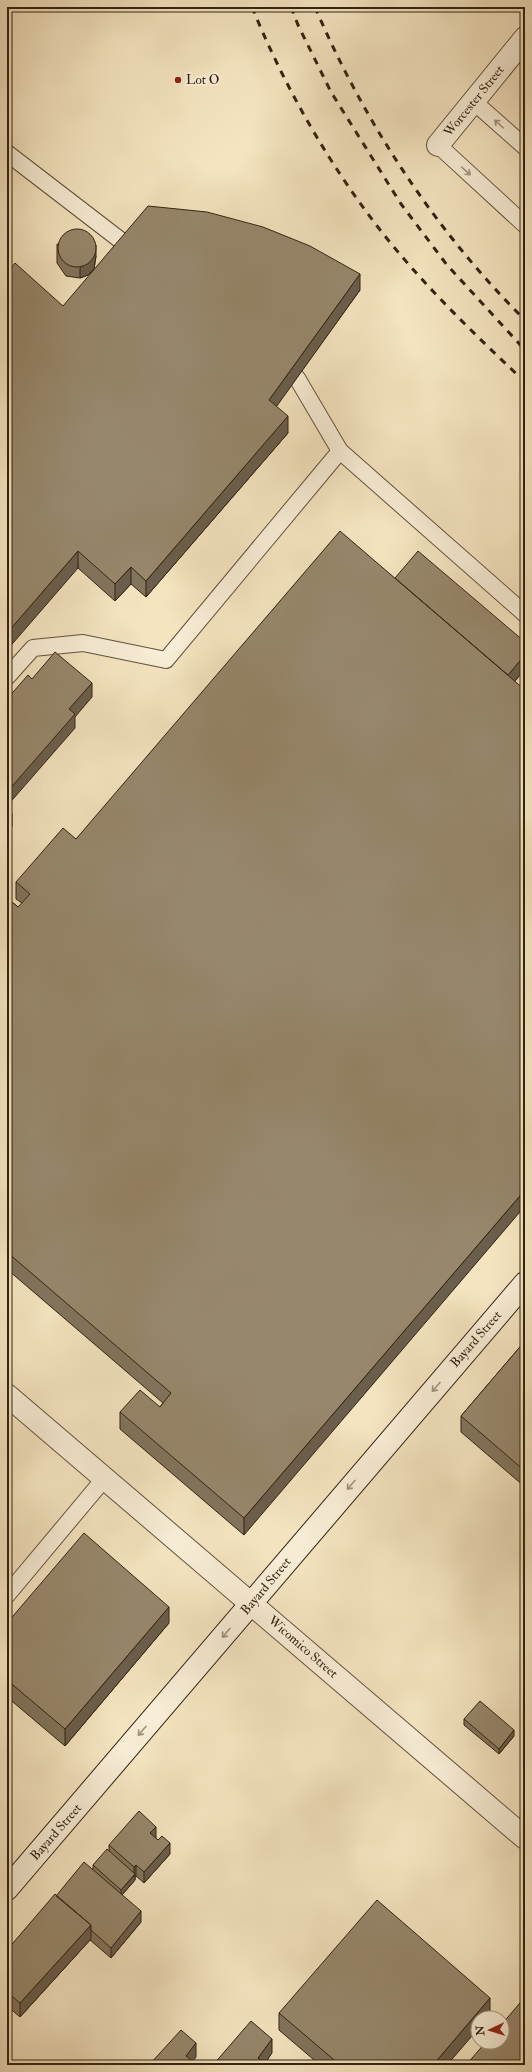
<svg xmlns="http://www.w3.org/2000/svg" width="532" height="2072" font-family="'IM FELL Double Pica',serif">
	<rect width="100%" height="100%" fill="#f4e4c0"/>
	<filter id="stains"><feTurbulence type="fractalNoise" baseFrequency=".005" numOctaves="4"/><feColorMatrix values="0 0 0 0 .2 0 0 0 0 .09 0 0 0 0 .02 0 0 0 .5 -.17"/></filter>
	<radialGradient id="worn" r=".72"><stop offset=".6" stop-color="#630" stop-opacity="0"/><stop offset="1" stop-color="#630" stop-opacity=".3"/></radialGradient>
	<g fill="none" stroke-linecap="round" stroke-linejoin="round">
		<defs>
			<path id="lane" d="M 473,101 L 525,147
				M 438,145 L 525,225
				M 7,153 L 128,246
				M 297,378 L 340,451 L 525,614
				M 7,677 L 33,648 L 83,643 L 166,660 L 340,451
				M 7,1595 L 104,1479"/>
			<path id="street" d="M 438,145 L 525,38
				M 7,1395 L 525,1838"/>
			<path id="secondary" d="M 7,1889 L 525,1283"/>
		</defs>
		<use href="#lane" stroke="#62523c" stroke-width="18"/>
		<use href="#street" stroke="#62523c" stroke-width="24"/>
		<use href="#secondary" stroke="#322210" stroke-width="24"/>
		<use href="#lane" stroke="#f8edd6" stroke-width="16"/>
		<use href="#street" stroke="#f8edd6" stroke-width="22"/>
		<use href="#secondary" stroke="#f8edd6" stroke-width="22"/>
		<path stroke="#322210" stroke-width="3" stroke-dasharray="7 7" stroke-linecap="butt" d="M 252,7 C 283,83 324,156 374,222 C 418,280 472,332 525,382
			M 291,7 L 298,25 L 331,92 L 401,204 L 447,265 L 525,350
			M 315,7 C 364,122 436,232 525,320"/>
	</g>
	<path fill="#82745d" stroke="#322210" d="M 57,244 L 96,256 L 94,269 L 88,275 L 80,278 L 66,276 L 57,263 Z
		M 360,290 L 276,406 L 288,433 L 146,597 L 131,584 L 115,601 L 78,568 L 63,306 Z
		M 395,578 L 525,642 L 525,669 L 515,681 L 244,1535 L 120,1429 L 120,1412 L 160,1407 L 163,1403 L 8,1270 L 7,1271 L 7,898 L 18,907 L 22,903 L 16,899 L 16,882 L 76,839 Z
		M 525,1341 L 525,1487 L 461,1432 L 461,1416 Z
		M 7,1623 L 169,1623 L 65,1746 L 7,1697 Z
		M 464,1719 L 514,1736 L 499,1754 L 464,1725 Z
		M 156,1837 L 156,1838 L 170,1854 L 144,1883 L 136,1876 L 135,1876 L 135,1880 L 122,1895 L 141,1922 L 111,1958 L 90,1940 L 20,2017 L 7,2006 L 7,1950 L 56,1896 L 93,1869 L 93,1865 L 109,1851 L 109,1845 Z
		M 279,2013 L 490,2014 L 487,2018 L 478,2018 L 447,2065 L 320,2065 L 279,2030 Z"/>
	<path fill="#6a5e4c" stroke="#322210" d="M 96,245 L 96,256 L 94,269 L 88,275 L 80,278 L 80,268 Z
		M 360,274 L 360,290 L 269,417 L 269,400 Z
		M 288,416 L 288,433 L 146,597 L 146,581 Z
		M 78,551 L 78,568 L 7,650 L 7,633 Z
		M 131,567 L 131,584 L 115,601 L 115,584 Z
		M 525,655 L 525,669 L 507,690 L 507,676 Z
		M 92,683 L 92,697 L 75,717 L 75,728 L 7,806 L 7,792 L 69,709 Z
		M 12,813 L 12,827 L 7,832 L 7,818 Z
		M 525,1190 L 525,1206 L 244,1535 L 244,1518 Z
		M 8,1253 L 8,1270 L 7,1271 L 7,1254 Z
		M 169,1607 L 169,1623 L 65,1746 L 65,1729 Z
		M 514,1730 L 514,1736 L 499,1754 L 499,1749 Z
		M 156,1827 L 156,1837 L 150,1844 L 150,1833 Z
		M 170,1843 L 170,1854 L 144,1883 L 144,1872 Z
		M 136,1865 L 136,1876 L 135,1876 L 135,1880 L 121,1896 L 121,1890 L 134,1876 L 134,1867 Z
		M 141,1911 L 141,1922 L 111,1958 L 111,1948 Z
		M 91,1925 L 91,1939 L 20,2017 L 20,2003 Z
		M 490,1998 L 490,2014 L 487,2018 L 478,2018 L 478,2029 L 447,2065 L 433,2065 Z
		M 272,2039 L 272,2053 L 264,2065 L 258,2058 Z
		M 196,2043 L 196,2057 L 190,2065 L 186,2056 Z"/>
	<path fill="#97876c" stroke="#322210" d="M 148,206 L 207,212 L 263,227 L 310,246 L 360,274 L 269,400 L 288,416 L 146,581 L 131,567 L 115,584 L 78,551 L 7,633 L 7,273 L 15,263 L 63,306 Z
		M58 248a19 19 0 1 1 38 0a19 19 0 1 1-38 0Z
		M 340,531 L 525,690 L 525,1190 L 244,1518 L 120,1412 L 140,1390 L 160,1407 L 171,1393 L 8,1253 L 7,1254 L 7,898 L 18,907 L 30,894 L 16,882 L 63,828 L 76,839 Z
		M 418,551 L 525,642 L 525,655 L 508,675 L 395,578 Z
		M 55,652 L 92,683 L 69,709 L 75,714 L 7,792 L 7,699 L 28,675 L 32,679 Z
		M 7,809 L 12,813 L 7,818 Z
		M 525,1341 L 525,1471 L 461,1416 Z
		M 84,1533 L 169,1607 L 65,1729 L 7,1680 L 7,1623 Z
		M 480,1701 L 514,1730 L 499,1749 L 464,1719 Z
		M 139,1811 L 156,1827 L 150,1833 L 158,1840 L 162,1836 L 170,1843 L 144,1872 L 136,1865 L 134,1867 L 109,1845 Z
		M 107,1849 L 135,1874 L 121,1890 L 93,1865 Z
		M 84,1862 L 141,1911 L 111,1948 L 91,1930 L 91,1925 L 56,1896 Z
		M 55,1894 L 91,1925 L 20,2003 L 7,1992 L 7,1950 Z
		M 377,1900 L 490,1998 L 433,2065 L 340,2065 L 279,2013 Z
		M 525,1997 L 525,2065 L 466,2065 L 486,2042 L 502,2042 L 502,2024 Z
		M 251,2021 L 272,2039 L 258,2058 L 266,2065 L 213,2065 Z
		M 181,2030 L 196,2043 L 186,2056 L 197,2065 L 149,2065 Z"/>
	<defs><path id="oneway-shaft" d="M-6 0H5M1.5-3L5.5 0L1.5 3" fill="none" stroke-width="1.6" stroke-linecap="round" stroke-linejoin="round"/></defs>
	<g stroke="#9f927d">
		<use href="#oneway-shaft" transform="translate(499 124) rotate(-138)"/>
		<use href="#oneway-shaft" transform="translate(466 171) rotate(42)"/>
		<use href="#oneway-shaft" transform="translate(436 1387) rotate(131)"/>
		<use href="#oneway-shaft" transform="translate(351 1485) rotate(131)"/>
		<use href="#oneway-shaft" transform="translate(226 1633) rotate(131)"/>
		<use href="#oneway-shaft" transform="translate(142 1731) rotate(131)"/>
	</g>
	<circle fill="#8f2418" stroke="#f8edd6" stroke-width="1.5" cx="178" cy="80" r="4"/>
	<g text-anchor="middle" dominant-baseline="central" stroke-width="4" stroke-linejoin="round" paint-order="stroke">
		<g font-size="13" fill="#322210" stroke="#f8edd6" text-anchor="start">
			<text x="186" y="80">Lot O</text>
		</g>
		<g font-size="13" fill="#322210" stroke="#f8edd6">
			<text transform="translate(474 101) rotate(-51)">Worcester Street</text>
			<text transform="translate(476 1339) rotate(-49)">Bayard Street</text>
			<text transform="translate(266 1586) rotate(-50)">Bayard Street</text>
			<text transform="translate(303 1647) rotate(41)">Wicomico Street</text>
			<text transform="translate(56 1832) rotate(-49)">Bayard Street</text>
		</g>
	</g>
	<rect width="532" height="2072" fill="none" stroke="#f4e4c0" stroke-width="24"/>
	<rect x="8" y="8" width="516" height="2056" fill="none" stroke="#322210" stroke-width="2"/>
	<rect x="12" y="12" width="508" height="2048" fill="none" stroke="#322210"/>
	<g transform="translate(490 2030) rotate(266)"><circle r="19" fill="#f8edd6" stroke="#a99c87"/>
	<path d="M0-3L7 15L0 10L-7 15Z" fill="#8f2418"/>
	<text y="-6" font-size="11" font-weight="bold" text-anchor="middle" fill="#322210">N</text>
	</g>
	<rect width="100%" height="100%" filter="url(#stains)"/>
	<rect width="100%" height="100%" fill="url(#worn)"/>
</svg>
